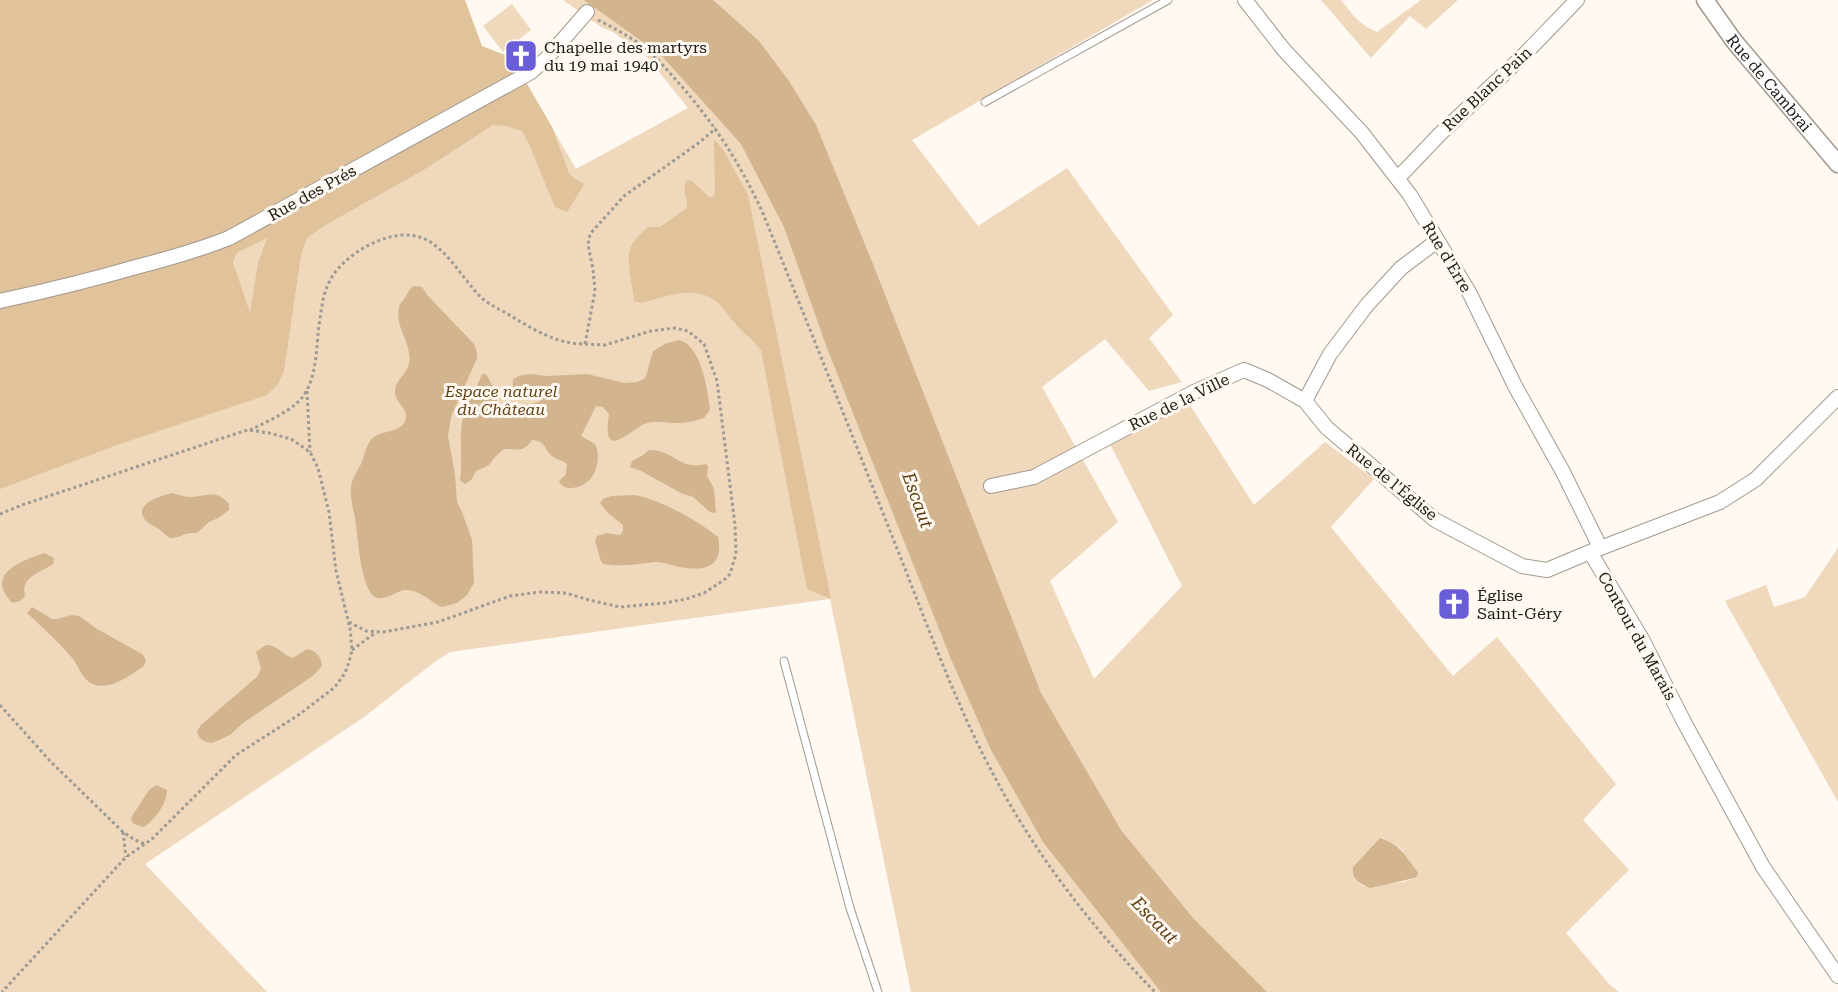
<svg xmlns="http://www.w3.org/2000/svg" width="1838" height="992" font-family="'Roboto Serif',serif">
	<rect width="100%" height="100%" fill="#fff9f2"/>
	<path fill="#efd8bb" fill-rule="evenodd" d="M 563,0 L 1153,0 L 912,140 L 978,226 L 1067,168 L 1173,315 L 1149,338 L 1182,382 L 1149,391 L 1105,339 L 1042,387 L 1118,522 L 1050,581 L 1094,679 L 1182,586 L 1110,444 L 1188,402 L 1254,505 L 1325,442 L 1374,479 L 1331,527 L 1453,676 L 1497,637 L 1616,784 L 1583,820 L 1629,870 L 1566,933 L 1610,985 L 1619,992 L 911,992 L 830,599 L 450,652 L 436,661 L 364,717 L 145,864 L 267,992 L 0,992 L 0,462 L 261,351 L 233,262 L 237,253 L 532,93 L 576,169 L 688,108 L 647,57 L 613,32 L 601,27 ZM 1383,838 L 1396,845 L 1402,850 L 1417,871 L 1415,878 L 1402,882 L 1363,886 C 1356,880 1350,877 1353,867 Z
		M 1321,0 L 1341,0 C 1351,13 1361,26 1377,32 L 1421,0 L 1458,0 L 1426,29 L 1410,16 L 1371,58 Z
		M 512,4 L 531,30 L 503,52 L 483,26 Z
		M 1838,548 L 1838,802 L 1725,601 L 1766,585 L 1774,607 L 1805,597 Z"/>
	<path fill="#e0c29b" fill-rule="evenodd" d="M 0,0 L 465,0 L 482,46 L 505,55 L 519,70 L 552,127 L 569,173 L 574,178 L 584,184 C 582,188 570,208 567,212 L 555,207 L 529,144 L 522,131 L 506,126 L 493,125 L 425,169 L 324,226 L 307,238 L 301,255 L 284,371 L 278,384 L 267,395 L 117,445 L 0,489 ZM 267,238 L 258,263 L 250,313 L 233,262 L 237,253 Z
		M 714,139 L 724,151 L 748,195 L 831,599 L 807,589 L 761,350 C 752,339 741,331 732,320 C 727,314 723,307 717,302 C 695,284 665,297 641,303 L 634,301 C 633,288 626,260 630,249 C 633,240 642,233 648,227 L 660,227 L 687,208 C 688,199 681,188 687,180 L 692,181 L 709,197 L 713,197 L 715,193 Z"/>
	<path fill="#d2b48e" d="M 584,0 L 713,0 L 759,41 L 789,81 L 816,125 L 873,264 L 1041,693 L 1121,830 L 1193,918 L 1267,992 L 1161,992 L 1043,842 L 991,750 L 951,659 L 827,348 L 784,227 L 741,144 L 661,55 Z
		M 414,286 L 422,287 L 427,295 L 474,344 L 477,352 L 477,358 L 451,417 L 448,436 L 455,474 L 457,502 L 462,512 L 472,540 L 474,583 L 467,595 L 457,603 L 442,607 C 430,602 420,589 405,590 C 396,591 384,602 375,597 C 360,587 358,536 355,518 C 353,508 350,498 351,487 C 352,477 358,471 362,462 C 364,455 366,448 370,441 C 379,428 404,435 406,417 C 407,408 395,402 395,393 C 394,381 406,375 409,364 C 413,344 394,327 399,307 C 400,302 404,301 406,296 C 409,291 409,289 414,286 Z
		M 679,340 C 701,345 708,390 710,410 L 704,418 C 696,421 685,423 676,423 C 667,423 656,420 647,423 C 631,428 601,465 609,414 L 603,407 L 596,406 L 581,436 L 595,444 C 600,453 598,469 592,477 C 585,487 565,494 559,481 L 566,474 L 567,464 C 562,460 557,460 552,456 C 543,449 547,441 532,440 C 523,453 518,449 504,449 L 495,457 L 489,465 L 476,471 L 472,479 L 465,484 L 460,480 C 463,461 459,441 462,422 C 465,405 476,390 482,374 L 486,374 C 495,388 497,400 501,416 L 505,418 L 510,409 L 516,416 L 523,405 C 531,403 542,405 543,395 L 538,390 C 526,390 511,401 513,379 L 522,375 L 531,374 L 547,376 L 587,374 L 625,383 L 637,382 L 644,379 L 647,373 L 653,351 L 667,343 Z
		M 649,450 C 670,450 676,463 691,465 C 696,466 701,465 706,464 L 708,466 L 707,476 L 714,489 L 716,513 L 710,512 L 693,497 L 681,493 L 641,471 L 630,467 L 632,461 L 643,455 Z
		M 172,493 C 177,494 182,496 187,497 C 204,498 215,487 229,504 L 229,510 L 218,518 L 209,522 L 197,533 C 182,532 182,538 170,538 C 166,536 163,532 159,529 C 155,526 150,525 147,522 C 130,505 160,496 172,493 Z
		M 635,495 C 661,500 697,520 718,537 C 723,562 711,571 687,568 C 676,567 665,562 655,562 C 637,564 621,567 603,564 C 598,557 599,550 595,542 L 597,536 L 606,533 L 620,535 L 623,531 L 623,525 L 608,513 L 600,503 L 603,499 L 611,496 Z
		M 44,553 L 54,558 L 53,564 C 40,573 20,577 25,596 L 20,601 L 12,603 C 8,598 3,592 2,585 C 1,567 30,558 44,553 Z
		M 32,607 L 52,619 L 57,619 L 72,615 L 79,616 L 97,629 L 142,654 L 146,660 L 144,666 C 130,675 107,694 89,682 C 82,677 78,666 73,659 C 59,642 43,628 27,613 Z
		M 266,645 C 278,645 282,655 293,658 L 307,649 C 316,651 321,656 322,666 L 314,675 L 243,723 L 230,735 L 212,743 C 204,742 198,739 197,731 L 201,725 L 258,676 L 261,668 L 256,652 Z
		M 156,785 L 167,790 C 167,804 155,819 144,827 L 134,824 L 131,820 L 132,816 L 149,790 Z
		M 1380,838 C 1400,844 1405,855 1417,871 L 1418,874 L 1415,878 L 1370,888 C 1360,884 1350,879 1353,867 Z"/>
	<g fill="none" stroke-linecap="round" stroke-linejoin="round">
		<defs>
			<path id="service" d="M 985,102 L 1168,0
				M 784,661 L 850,908 L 878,992"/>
			<path id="minor" d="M 1245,0 L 1284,50 L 1362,133 L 1410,195 L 1470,294 L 1515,386 L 1563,472 L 1600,547
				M 1398,178 L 1440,134 L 1522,57 L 1577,0
				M 0,301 C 46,291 91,280 136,267 C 167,259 199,250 229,238 L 531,72 L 547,58 L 587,12
				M 1838,397 L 1756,479 L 1720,502 L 1590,552 L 1642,639 L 1684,722 L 1763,867 L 1838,976
				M 1305,401 L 1327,428 L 1435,520 L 1522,566 L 1547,570 L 1590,552
				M 991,486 L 1034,477 L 1194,392 L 1244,370 L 1268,380 L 1305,401 L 1330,354 L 1367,305 L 1401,268 L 1437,241"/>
			<g id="tertiary">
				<path id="s1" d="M 1705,0 L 1734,41 L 1838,164"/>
			</g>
		</defs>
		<use href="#service" stroke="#a1998e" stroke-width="9"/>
		<use href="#minor" stroke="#a1998e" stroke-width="16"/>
		<use href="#tertiary" stroke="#a1998e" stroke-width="19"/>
		<path stroke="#9e9a94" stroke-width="3" stroke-dasharray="3 3" stroke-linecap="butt" d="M 598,20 C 616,29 634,39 649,51 C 659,60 668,71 677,81 C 714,123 738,160 762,211 C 806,319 849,427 892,536 C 923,613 952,696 991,770 C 1033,851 1091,927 1155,992
			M 307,391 L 310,452
			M 250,430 C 266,422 285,414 298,402 C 317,384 316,350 319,325 C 321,313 322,301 326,289 C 329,283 332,275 337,270 C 356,247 398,225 427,240 C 447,251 461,275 476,292 C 484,302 495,307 506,313 C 531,328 555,344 585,344 L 595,291 L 593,269 L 588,245 L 590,234 L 624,196 L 700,142 L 716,128
			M 0,514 L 22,505 L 244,431 L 249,430 L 269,433 L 291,439 L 310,452 L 318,468 L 329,512 L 336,571 L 350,628 L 352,650 L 349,662 L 345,673 L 335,687 L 300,714 L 236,755 L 152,839 L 126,857 L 2,992
			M 349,622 L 366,631 L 383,632 L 438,622 L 510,596 L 540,592 L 566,593 L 589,600 L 620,607 L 665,603 L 686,599 L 704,593 L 724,580 L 730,574 L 736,554 L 735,525 L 717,381 L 704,344 L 688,331 L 675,328 L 651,331 L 605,345 L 585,344
			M 352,650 L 375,633
			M 0,705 L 51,762 L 123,832 L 135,840 L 145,844
			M 123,832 L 126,857"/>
		<use href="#service" stroke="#fff" stroke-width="7"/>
		<use href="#minor" stroke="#fff" stroke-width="14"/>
		<use href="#tertiary" stroke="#fff" stroke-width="16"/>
	</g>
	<defs>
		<symbol id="church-square" viewBox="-11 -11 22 22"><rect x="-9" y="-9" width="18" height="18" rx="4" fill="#6a5ed8" stroke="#fff9f2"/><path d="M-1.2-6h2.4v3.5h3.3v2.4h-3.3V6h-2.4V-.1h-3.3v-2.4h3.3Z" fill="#fff"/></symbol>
	</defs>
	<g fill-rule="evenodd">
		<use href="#church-square" x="502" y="37" width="38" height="38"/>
		<use href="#church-square" x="1435" y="585" width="38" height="38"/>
	</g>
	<g text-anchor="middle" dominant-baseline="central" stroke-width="6" stroke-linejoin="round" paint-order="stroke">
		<g font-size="16" fill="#1d1a16" stroke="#fff9f2" text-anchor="start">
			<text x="544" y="47">Chapelle des martyrs<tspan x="544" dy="18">du 19 mai 1940</tspan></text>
			<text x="1477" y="595">Église<tspan x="1477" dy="18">Saint-Géry</tspan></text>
		</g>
		<g font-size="16" fill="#1d1a16" stroke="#fff9f2">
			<text stroke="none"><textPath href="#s1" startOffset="105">Rue de Cambrai</textPath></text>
			<text transform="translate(1487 89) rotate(-43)">Rue Blanc Pain</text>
			<text transform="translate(312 193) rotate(-29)">Rue des Prés</text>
			<text transform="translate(1447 257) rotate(59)">Rue d'Erre</text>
			<text transform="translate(1179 402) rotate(-26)">Rue de la Ville</text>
			<text transform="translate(1392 482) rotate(39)">Rue de l'Église</text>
			<text transform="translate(1637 636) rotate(61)">Contour du Marais</text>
		</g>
		<g font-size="16" font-style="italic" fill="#624316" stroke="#fff9f2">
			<text x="501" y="391">Espace naturel<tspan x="501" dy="18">du Château</tspan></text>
		</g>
		<g font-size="18" font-style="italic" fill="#5d3e10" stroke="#fff9f2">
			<text transform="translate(918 500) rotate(70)">Escaut</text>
			<text transform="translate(1155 920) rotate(46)">Escaut</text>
		</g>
	</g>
</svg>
